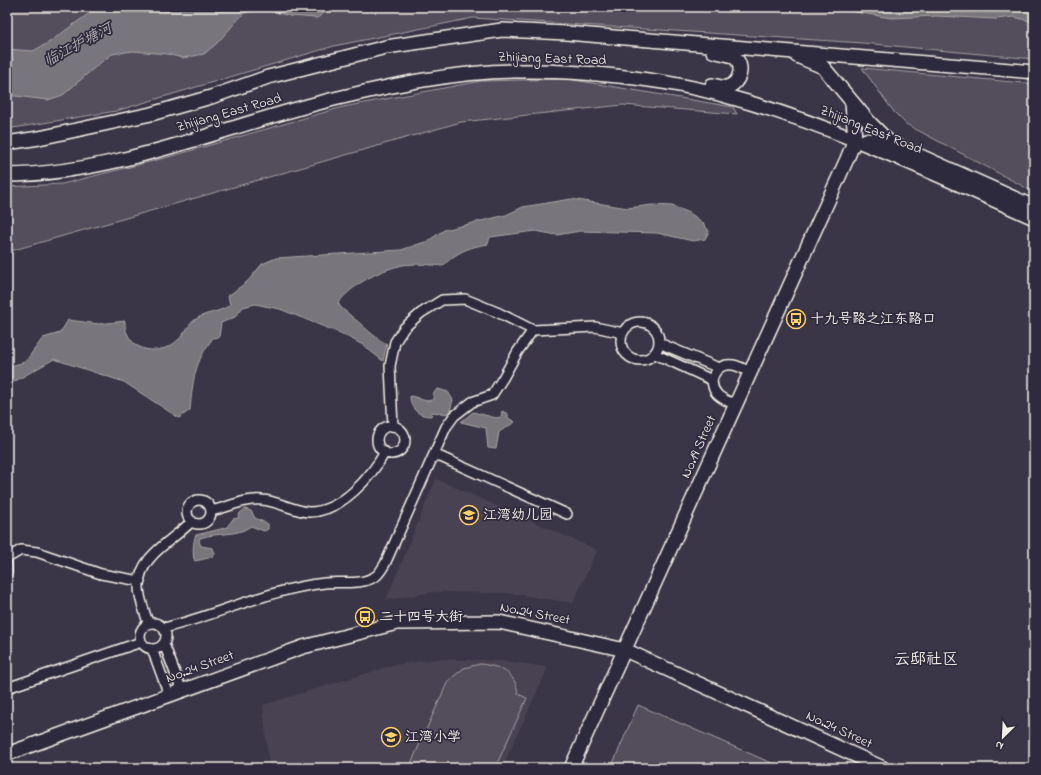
<svg xmlns="http://www.w3.org/2000/svg" width="1041" height="775" font-family="'Indie Flower','LXGW WenKai TC',sans-serif">
	<rect width="100%" height="100%" fill="#3b3647"/>
	<filter id="ink" filterUnits="userSpaceOnUse"><feTurbulence type="fractalNoise" baseFrequency=".025" numOctaves="2"/><feDisplacementMap in="SourceGraphic" scale="8" xChannelSelector="R" yChannelSelector="G"/><feConvolveMatrix kernelMatrix="1 2 1 2 8 2 1 2 1" color-interpolation-filters="sRGB"/></filter>
	<g filter="url(#ink)">
		<path fill="#484352" d="M 436,479 L 597,550 L 573,603 L 508,593 L 434,592 L 386,600 Z
			M 437,659 L 503,661 L 548,667 L 502,768 L 269,768 L 263,705 L 394,665 Z"/>
		<path fill="#534e5c" stroke="#a4a0a2" d="M 7,7 L 1034,7 L 1034,59 L 863,43 L 473,18 L 334,46 L 116,111 L 7,129 Z
			M 862,68 L 1034,84 L 1034,192 L 906,124 L 894,112 Z
			M 568,79 L 733,107 L 737,114 L 623,105 L 461,122 L 7,252 L 7,187 L 62,184 L 165,158 L 343,107 L 481,81 Z
			M 480,664 C 499,666 516,672 518,694 L 527,698 L 495,768 L 409,768 L 448,681 L 464,668 Z
			M 638,705 L 783,768 L 611,768 Z"/>
		<path fill="#78747b" stroke="#aaa6a7" d="M 98,7 L 150,7 L 166,11 L 190,7 L 333,7 L 317,18 L 290,16 L 262,9 L 244,13 L 217,43 L 204,54 L 183,58 L 167,54 L 133,51 L 112,54 L 100,63 L 63,95 L 48,100 L 7,95 L 7,49 L 33,51 L 48,43 Z
			M 826,7 L 1034,7 L 1034,22 L 1014,17 L 996,19 L 937,16 L 891,18 Z
			M 571,199 L 628,208 L 652,205 L 672,206 L 690,213 L 703,223 L 709,231 L 705,239 L 693,241 L 657,233 L 580,231 L 557,235 L 535,231 L 490,237 L 488,244 C 469,247 456,252 443,266 C 431,265 416,263 403,265 C 379,270 353,284 338,303 C 341,309 346,311 351,316 C 364,326 372,336 387,344 L 383,361 L 363,345 L 342,334 L 280,309 L 255,304 L 243,307 L 235,317 L 221,323 L 219,337 L 213,338 C 194,363 193,380 190,410 L 179,418 L 124,382 L 54,359 L 10,384 L 7,392 L 7,367 L 25,362 L 43,338 L 60,333 L 68,320 L 99,324 L 125,321 C 125,325 125,330 127,333 C 136,355 164,354 178,340 C 185,334 189,323 196,319 C 206,312 219,313 230,305 L 228,296 L 248,281 L 262,264 L 276,258 L 401,250 L 428,241 L 444,230 L 506,215 L 523,207 Z
			M 438,389 L 448,392 L 453,400 L 449,414 L 432,412 L 431,416 C 418,416 410,409 410,396 C 420,397 426,405 435,398 L 432,394 Z
			M 502,411 L 508,414 L 508,418 L 515,422 L 499,432 L 496,449 L 488,448 L 486,428 L 461,422 L 473,412 L 496,418 L 501,417 Z
			M 245,509 L 251,511 L 255,518 L 268,524 L 268,529 L 264,531 L 251,526 C 236,537 217,532 200,538 L 199,541 L 201,546 L 213,548 L 215,554 L 213,557 L 195,561 C 192,557 193,540 196,535 L 221,529 L 227,527 L 233,519 L 238,518 L 240,513 Z"/>
		<g fill="none" stroke-linecap="round" stroke-linejoin="round">
			<defs>
				<path id="street" d="M621 341a19 19 0 1 1 38 0a19 19 0 1 1-38 0Z
					M 533,330 L 518,351 L 503,378 L 492,395 L 472,402 L 454,416 L 446,427 L 434,454 L 567,514
					M 659,343 L 719,368
					M 655,354 L 712,380
					M 736,405 C 730,402 721,399 717,394 C 706,381 716,362 733,365 C 739,366 746,370 751,373
					M 393,426 L 390,366 L 395,342 L 404,328 L 421,313 L 442,300 L 465,299 L 499,313 L 533,330 L 595,327 L 623,333
					M377 440a14 14 0 1 1 28 0a14 14 0 1 1-28 0Z
					M187 512a12 12 0 1 1 24 0a12 12 0 1 1-24 0Z
					M 211,511 C 227,508 245,498 262,500 C 278,501 293,511 309,512 C 341,512 371,477 385,452
					M 7,558 L 21,550 L 37,552 L 101,574 L 140,581
					M 7,566 L 7,573
					M140 636a13 13 0 1 1 26 0a13 13 0 1 1-26 0Z
					M 148,623 C 145,612 139,599 139,587 C 138,556 173,541 192,521
					M 164,628 C 218,615 269,589 325,583 C 342,581 361,586 376,576 C 380,573 383,567 385,564 L 434,454
					M 164,644 L 182,691
					M 152,649 L 169,695
					M 7,688 L 141,642"/>
				<path id="secondary" d="M 797,56 L 823,67 L 869,122 L 889,142
					M 712,85 C 717,86 723,88 727,87 C 740,84 745,65 734,57 C 729,54 719,53 713,51
					M 866,140 L 889,142 L 1034,207
					M 7,143 L 39,138 L 151,114 L 211,97 L 268,77 L 386,47 L 502,30 L 566,33 L 1034,72
					M 7,175 C 119,174 227,125 334,99 C 393,85 453,72 514,71 C 580,70 662,78 726,96 C 833,125 933,173 1034,218
					M 7,754 L 303,647 L 397,623 L 499,622 L 625,650 L 883,768
					M 571,768 L 847,159 L 855,139 L 852,103"/>
			</defs>
			<use href="#street" stroke="#f4f1e8" stroke-width="12"/>
			<use href="#secondary" stroke="#f4f1e8" stroke-width="16"/>
			<use href="#street" stroke="#2f2a3d" stroke-width="9"/>
			<use href="#secondary" stroke="#2f2a3d" stroke-width="13"/>
		</g>
	</g>
	<defs>
		<symbol id="bus-ring" viewBox="-11 -11 22 22"><circle r="9.5" fill="#2f2a3d" stroke="#ffd166" stroke-width="1.5"/><path d="M-5-6H5V4H4V6H2V4H-2V6H-4V4H-5ZM-3.5-4V0h7V-4ZM-3.5 1.2v1.5H-2V1.2ZM2 1.2v1.5H3.5V1.2Z" fill="#ffd166"/></symbol>
		<symbol id="school-ring" viewBox="-11 -11 22 22"><circle r="9.5" fill="#2f2a3d" stroke="#ffd166" stroke-width="1.5"/><path d="M0-5L7-2L0 1L-7-2ZM-4 1L0 2.5L4 1V4Q0 6-4 4Z" fill="#ffd166"/></symbol>
	</defs>
	<g fill-rule="evenodd">
		<use href="#bus-ring" x="785" y="308" width="22" height="22"/>
		<use href="#school-ring" x="458" y="504" width="22" height="22"/>
		<use href="#bus-ring" x="354" y="606" width="22" height="22"/>
		<use href="#school-ring" x="380" y="726" width="22" height="22"/>
	</g>
	<g text-anchor="middle" dominant-baseline="central" stroke-width="3.5" stroke-linejoin="round" paint-order="stroke">
		<g font-size="14" fill="#f4f1e8" stroke="#2f2a3d">
			<text transform="translate(552 59) rotate(2)">Zhijiang East Road</text>
			<text transform="translate(229 113) rotate(-16)">Zhijiang East Road</text>
			<text transform="translate(871 130) rotate(22)">Zhijiang East Road</text>
			<text transform="translate(699 447) rotate(-66)">No.19 Street</text>
			<text transform="translate(535 614) rotate(11)">No.24 Street</text>
			<text transform="translate(200 667) rotate(-20)">No.24 Street</text>
			<text transform="translate(839 730) rotate(25)">No.24 Street</text>
		</g>
		<g font-size="14" fill="#f4f1e8" stroke="#2f2a3d" text-anchor="start">
			<text x="810" y="319">十九号路之江东路口</text>
			<text x="483" y="515">江湾幼儿园</text>
			<text x="379" y="617">二十四号大街</text>
			<text x="405" y="737">江湾小学</text>
		</g>
		<g font-size="15" font-style="italic" fill="#b6b2b2" stroke="#2f2a3d">
			<text transform="translate(78 45) rotate(-28)">临江护塘河</text>
		</g>
		<g font-size="16" fill="#f4f1e8" stroke="#2f2a3d">
			<text x="926" y="660">云邸社区</text>
		</g>
	</g>
	<rect width="1041" height="775" fill="none" stroke="#2f2a3d" stroke-width="24"/>
	<rect x="12" y="12" width="1017" height="751" fill="none" stroke="#f4f1e8" stroke-width="1.5" filter="url(#ink)"/>
	<g transform="translate(1003 737) rotate(204)" stroke="#2f2a3d" stroke-width="3" paint-order="stroke">
	<path d="M0-3L7 15L0 10L-7 15Z" fill="#f4f1e8"/>
	<text y="-6" font-size="11" font-weight="bold" text-anchor="middle" fill="#f4f1e8">N</text>
	</g>
</svg>
